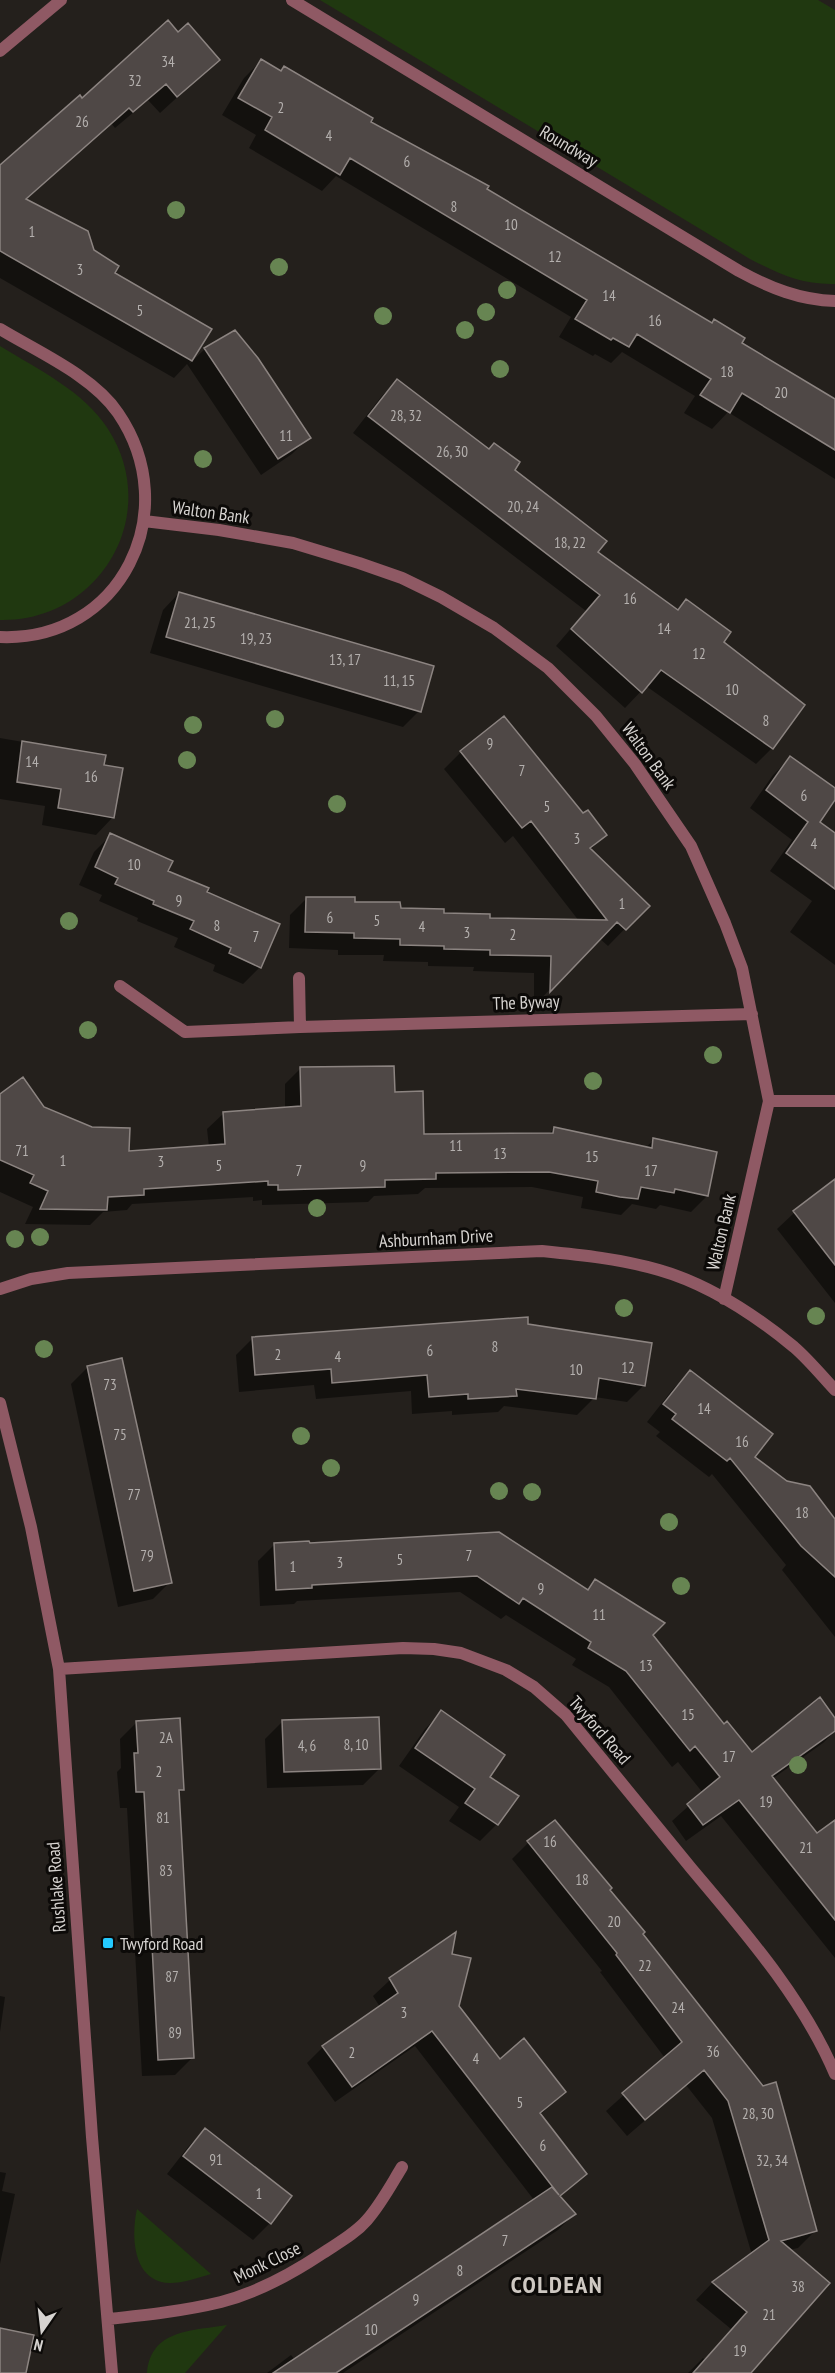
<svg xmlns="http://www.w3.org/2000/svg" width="835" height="2373" font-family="'PT Sans Narrow',sans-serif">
	<rect width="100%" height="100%" fill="#24201c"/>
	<path fill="#203810" d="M 320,0 L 818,0 L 835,10 L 835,284 C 802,285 779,274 750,259 Z
		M 0,346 C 37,369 84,391 108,429 C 163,514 100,622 0,620 Z
		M 137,2209 L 211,2274 C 198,2278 183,2283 170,2283 C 132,2282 131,2235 137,2209 Z
		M 227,2325 L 185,2373 L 147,2373 C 151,2329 192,2331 227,2325 Z"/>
	<path fill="#0007" d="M 178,34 L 218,60 L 160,113 L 148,100 L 115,128 L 111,123 L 25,200 L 92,251 L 113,274 L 209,329 L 189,364 L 205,349 L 309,437 L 292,454 L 261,475 L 187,364 L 174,378 L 0,278 L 0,168 L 82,100 Z
		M 261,61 L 485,190 L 711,324 L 714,321 L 740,344 L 835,399 L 835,479 L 728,412 L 712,429 L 684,413 L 695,396 L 622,352 L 611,363 L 595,354 L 593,356 L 559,337 L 571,317 L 336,176 L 322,191 L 249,148 L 256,135 L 222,115 L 244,78 Z
		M 397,381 L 512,470 L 596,553 L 676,611 L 686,601 L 722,642 L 772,748 L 756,764 L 646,686 L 625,708 L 556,646 L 586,611 L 353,433 L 381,397 Z
		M 179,593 L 419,711 L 403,727 L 150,653 L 163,610 Z
		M 504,718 L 583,815 L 605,835 L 590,850 L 647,906 L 608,946 L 599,938 L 534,1006 L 534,973 L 473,971 L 474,967 L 428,966 L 428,962 L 383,961 L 384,955 L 338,955 L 338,950 L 289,948 L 290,915 L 307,898 L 489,919 L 579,921 L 513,836 L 505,843 L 444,769 L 461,752 Z
		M 0,738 L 104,756 L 103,766 L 113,817 L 96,835 L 42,825 L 45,806 L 0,799 Z
		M 790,758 L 835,790 L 835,798 L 818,822 L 835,835 L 835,965 L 790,932 L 812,901 L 770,871 L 792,840 L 750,808 L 773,775 Z
		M 111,835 L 166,871 L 260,967 L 243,984 L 213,971 L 215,965 L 174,947 L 178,938 L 137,921 L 138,918 L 99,901 L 102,895 L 79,885 L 94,852 Z
		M 301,1068 L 394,1093 L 423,1135 L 549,1134 L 554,1128 L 645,1148 L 654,1140 L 707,1196 L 691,1212 L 660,1205 L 656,1209 L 632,1204 L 621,1215 L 581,1208 L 583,1197 L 532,1187 L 425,1188 L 418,1194 L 374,1196 L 368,1202 L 262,1205 L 262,1200 L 253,1201 L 253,1197 L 132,1204 L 127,1210 L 103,1212 L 90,1225 L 25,1224 L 33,1207 L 0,1192 L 0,1095 L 43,1108 L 127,1152 L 209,1147 L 207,1129 L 224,1113 L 285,1109 L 285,1084 Z
		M 829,1186 L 835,1194 L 835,1303 L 777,1229 L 794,1213 Z
		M 527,1325 L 644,1385 L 627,1402 L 595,1397 L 577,1415 L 504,1406 L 498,1412 L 452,1415 L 452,1411 L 412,1414 L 411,1391 L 316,1399 L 314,1385 L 239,1392 L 236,1355 L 253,1338 Z
		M 88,1367 L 170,1582 L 153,1599 L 118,1607 L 71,1384 Z
		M 690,1372 L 753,1457 L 835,1522 L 835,1637 L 782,1570 L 786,1565 L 712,1474 L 709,1477 L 656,1436 L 660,1432 L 647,1422 L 673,1389 Z
		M 275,1544 L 587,1590 L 596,1581 L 652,1635 L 724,1726 L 752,1754 L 835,1720 L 835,1731 L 823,1743 L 772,1779 L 816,1835 L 835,1840 L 835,1958 L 721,1816 L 686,1841 L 672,1821 L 703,1793 L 678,1762 L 672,1767 L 609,1687 L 572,1665 L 576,1659 L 506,1615 L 501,1619 L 460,1592 L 297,1601 L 294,1604 L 260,1606 L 258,1561 Z
		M 442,1712 L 488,1777 L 517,1796 L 497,1824 L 480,1841 L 449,1821 L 459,1807 L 399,1766 L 425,1729 Z
		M 137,1722 L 183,1789 L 178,1794 L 192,2058 L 175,2075 L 142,2076 L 127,1808 L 120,1808 L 117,1772 L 121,1768 L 120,1739 Z
		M 282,1722 L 380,1768 L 363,1785 L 267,1788 L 265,1739 Z
		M 528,1843 L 608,1889 L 641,1934 L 815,2231 L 798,2248 L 789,2250 L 744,2373 L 688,2373 L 703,2358 L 705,2360 L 731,2329 L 696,2300 L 712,2283 L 752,2255 L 712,2118 L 686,2085 L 627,2136 L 606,2111 L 665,2058 L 600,1972 L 602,1971 L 512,1859 Z
		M 454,1935 L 451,1955 L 458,2006 L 500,2061 L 564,2092 L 540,2115 L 585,2174 L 559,2197 L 574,2214 L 558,2230 L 343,2373 L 267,2373 L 291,2355 L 295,2360 L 534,2200 L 415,2046 L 335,2102 L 307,2063 L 323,2047 L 380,2007 L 373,1996 L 390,1980 Z
		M 0,1996 L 5,1997 L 0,2032 Z
		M 205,2130 L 290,2197 L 270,2223 L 253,2240 L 167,2174 L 188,2147 Z
		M 0,2172 L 6,2173 L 2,2191 L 15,2194 L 0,2264 Z"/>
	<path fill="#4f4846" stroke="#8c8481" stroke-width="1.5" d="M 168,20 L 178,32 L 188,23 L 220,60 L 177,97 L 166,84 L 133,112 L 129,108 L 26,199 L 88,231 L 94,250 L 119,266 L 115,273 L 212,329 L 192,361 L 0,251 L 0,165 L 80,95 L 82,98 Z
		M 261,59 L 281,71 L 284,66 L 373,118 L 371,122 L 489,186 L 487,189 L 712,323 L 714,319 L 745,338 L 742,343 L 835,399 L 835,450 L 742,393 L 730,413 L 700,395 L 711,379 L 637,334 L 629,347 L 613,338 L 611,340 L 575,319 L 587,300 L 350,158 L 340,175 L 265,130 L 272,117 L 238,98 Z
		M 235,330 L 258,358 L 311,438 L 278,459 L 204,348 Z
		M 397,379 L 489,449 L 494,443 L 520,462 L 515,470 L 607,541 L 598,552 L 678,610 L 686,599 L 731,632 L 724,642 L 805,705 L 773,749 L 661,670 L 642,693 L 571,629 L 600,595 L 368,416 Z
		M 179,592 L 434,666 L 421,712 L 166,637 Z
		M 504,716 L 583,813 L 588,810 L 607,835 L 590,848 L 650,906 L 626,930 L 617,922 L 550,992 L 551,956 L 490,955 L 490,950 L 444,949 L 444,946 L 400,945 L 400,939 L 354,938 L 354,933 L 305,932 L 306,897 L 355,897 L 355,902 L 400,902 L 401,908 L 444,909 L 444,913 L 490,914 L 490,918 L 607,920 L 531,821 L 522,828 L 460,751 Z
		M 22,741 L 106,755 L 104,765 L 123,768 L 114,818 L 58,808 L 61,789 L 17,782 Z
		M 790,756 L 835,788 L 835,800 L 820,822 L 835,833 L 835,889 L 786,853 L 808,822 L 766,790 Z
		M 110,833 L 173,861 L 168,871 L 209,888 L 207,892 L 280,924 L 261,968 L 229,953 L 231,948 L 190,929 L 194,921 L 153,904 L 154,901 L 115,884 L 118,878 L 95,867 Z
		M 394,1066 L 395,1092 L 423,1091 L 424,1134 L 553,1133 L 554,1127 L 652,1148 L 653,1138 L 717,1152 L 708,1196 L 675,1189 L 674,1193 L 641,1187 L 638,1199 L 620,1197 L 596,1192 L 598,1181 L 549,1172 L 436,1173 L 436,1179 L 385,1180 L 385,1187 L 278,1190 L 278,1185 L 268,1185 L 268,1181 L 144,1189 L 144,1195 L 108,1197 L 107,1210 L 40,1209 L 48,1191 L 30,1183 L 34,1175 L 0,1160 L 0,1094 L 23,1077 L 44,1107 L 92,1127 L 130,1128 L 129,1151 L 225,1144 L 223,1112 L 301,1106 L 300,1067 Z
		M 835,1179 L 835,1265 L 793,1211 Z
		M 528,1317 L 528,1324 L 652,1343 L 645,1386 L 599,1378 L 596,1399 L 516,1389 L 517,1396 L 468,1399 L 468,1394 L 429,1397 L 427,1375 L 332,1383 L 331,1369 L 255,1375 L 252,1337 Z
		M 122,1358 L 172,1583 L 134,1591 L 87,1366 Z
		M 690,1370 L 773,1434 L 755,1457 L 787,1481 L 810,1486 L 835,1519 L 835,1577 L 801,1546 L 730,1458 L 727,1461 L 672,1419 L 676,1414 L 663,1404 Z
		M 499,1532 L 588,1590 L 595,1579 L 665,1623 L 653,1635 L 724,1724 L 727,1721 L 752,1752 L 820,1697 L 835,1718 L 835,1731 L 772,1776 L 817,1833 L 835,1820 L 835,1920 L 739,1800 L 703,1825 L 687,1804 L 720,1777 L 695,1746 L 690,1751 L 626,1671 L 588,1648 L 591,1642 L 523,1598 L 519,1604 L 477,1576 L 312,1585 L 312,1588 L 276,1590 L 274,1543 L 309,1541 L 310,1543 Z
		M 441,1710 L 505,1755 L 490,1777 L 519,1796 L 498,1825 L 465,1803 L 475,1789 L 415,1748 Z
		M 379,1717 L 381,1769 L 284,1772 L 282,1720 Z
		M 180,1718 L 184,1790 L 179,1790 L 194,2058 L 158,2060 L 144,1792 L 136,1792 L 134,1753 L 138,1753 L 136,1721 Z
		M 555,1820 L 612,1888 L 610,1890 L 645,1932 L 643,1934 L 763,2086 L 776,2082 L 817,2231 L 781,2241 L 830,2283 L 751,2373 L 693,2373 L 747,2312 L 712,2282 L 769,2240 L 728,2101 L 704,2070 L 645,2120 L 622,2093 L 682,2042 L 616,1955 L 617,1953 L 527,1841 Z
		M 456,1932 L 452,1954 L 471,1958 L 459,2006 L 500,2059 L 524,2038 L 566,2092 L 540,2113 L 587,2174 L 560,2196 L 576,2214 L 336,2373 L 273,2373 L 552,2187 L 559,2195 L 432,2031 L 352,2087 L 322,2046 L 398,1993 L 389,1978 Z
		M 205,2128 L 292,2196 L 271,2224 L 183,2156 Z
		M 0,2328 L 34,2335 L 26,2373 L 0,2373 Z"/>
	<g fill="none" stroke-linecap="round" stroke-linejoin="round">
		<path stroke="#8f5964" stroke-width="12" d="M 292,0 L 739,271 C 770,288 800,300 835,301
			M 0,51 L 61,0
			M 0,329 C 38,352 93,376 118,413 C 185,511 121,642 0,637
			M 144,521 L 219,530 L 293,543 L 359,563 L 402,578 L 441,597 L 494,628 L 548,668 L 596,716 L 635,764 L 691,846 L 725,923 L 742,968 L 769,1101 L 724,1299
			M 299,978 L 300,1027
			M 120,986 L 185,1032 L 300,1027 L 752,1014
			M 769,1101 L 835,1101
			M 0,1289 L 31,1279 L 68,1273 L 542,1251 C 582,1255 621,1259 659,1270 C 708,1284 755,1315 794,1347 C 809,1360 822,1376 835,1390
			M 0,1403 L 31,1527 L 59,1669 L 92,2137 L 112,2373
			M 59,1669 L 403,1648 L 434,1649 L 461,1653 L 506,1670 L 534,1687 L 566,1715 C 608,1766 649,1817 691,1868 C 743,1930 803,1998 835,2074
			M 108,2319 C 146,2315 184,2311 221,2302 C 256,2293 293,2273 323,2253 C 338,2243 355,2234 367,2220 C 381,2204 391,2185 402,2167"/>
	</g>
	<g fill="#678552">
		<circle cx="176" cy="210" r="9"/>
		<circle cx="279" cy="267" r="9"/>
		<circle cx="507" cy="290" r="9"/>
		<circle cx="486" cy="312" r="9"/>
		<circle cx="383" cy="316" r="9"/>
		<circle cx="465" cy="330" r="9"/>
		<circle cx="500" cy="369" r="9"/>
		<circle cx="203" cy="459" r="9"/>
		<circle cx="275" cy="719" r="9"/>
		<circle cx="193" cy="725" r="9"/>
		<circle cx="187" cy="760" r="9"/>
		<circle cx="337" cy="804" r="9"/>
		<circle cx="69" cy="921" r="9"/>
		<circle cx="88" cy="1030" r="9"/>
		<circle cx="713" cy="1055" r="9"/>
		<circle cx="593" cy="1081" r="9"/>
		<circle cx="317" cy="1208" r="9"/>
		<circle cx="40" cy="1237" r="9"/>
		<circle cx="15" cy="1239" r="9"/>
		<circle cx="624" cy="1308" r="9"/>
		<circle cx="816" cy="1316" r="9"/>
		<circle cx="44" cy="1349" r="9"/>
		<circle cx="301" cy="1436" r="9"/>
		<circle cx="331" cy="1468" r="9"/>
		<circle cx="499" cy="1491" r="9"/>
		<circle cx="532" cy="1492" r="9"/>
		<circle cx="669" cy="1522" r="9"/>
		<circle cx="681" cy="1586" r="9"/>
		<circle cx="798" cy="1765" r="9"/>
	</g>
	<rect fill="#24c9fe" stroke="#0c0a08" stroke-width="2" x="102" y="1937" width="12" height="12" rx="3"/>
	<g text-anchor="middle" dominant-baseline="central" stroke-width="6" stroke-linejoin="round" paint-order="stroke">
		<g font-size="15" fill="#b4b0ae">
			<text x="168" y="61">34</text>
			<text x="135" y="80">32</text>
			<text x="281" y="107">2</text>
			<text x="82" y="121">26</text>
			<text x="329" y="135">4</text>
			<text x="407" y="161">6</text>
			<text x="454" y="206">8</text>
			<text x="511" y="224">10</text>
			<text x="32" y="231">1</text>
			<text x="555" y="256">12</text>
			<text x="80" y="269">3</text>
			<text x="609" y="295">14</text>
			<text x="140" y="310">5</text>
			<text x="655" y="320">16</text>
			<text x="727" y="371">18</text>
			<text x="781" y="392">20</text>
			<text x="406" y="415">28, 32</text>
			<text x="286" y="435">11</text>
			<text x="452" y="451">26, 30</text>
			<text x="523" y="506">20, 24</text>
			<text x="570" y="542">18, 22</text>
			<text x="630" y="598">16</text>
			<text x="200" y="622">21, 25</text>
			<text x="664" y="628">14</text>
			<text x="256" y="638">19, 23</text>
			<text x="699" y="653">12</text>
			<text x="345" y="659">13, 17</text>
			<text x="399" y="680">11, 15</text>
			<text x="732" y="689">10</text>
			<text x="766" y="720">8</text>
			<text x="490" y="743">9</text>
			<text x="32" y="761">14</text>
			<text x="522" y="770">7</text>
			<text x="91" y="776">16</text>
			<text x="804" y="795">6</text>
			<text x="547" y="806">5</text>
			<text x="577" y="838">3</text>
			<text x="814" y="843">4</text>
			<text x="134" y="864">10</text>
			<text x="179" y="900">9</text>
			<text x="622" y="903">1</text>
			<text x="330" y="917">6</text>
			<text x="377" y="920">5</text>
			<text x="217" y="925">8</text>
			<text x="422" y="926">4</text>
			<text x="467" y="932">3</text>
			<text x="513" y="934">2</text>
			<text x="256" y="936">7</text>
			<text x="456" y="1145">11</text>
			<text x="22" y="1150">71</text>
			<text x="500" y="1153">13</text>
			<text x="592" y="1156">15</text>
			<text x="63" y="1160">1</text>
			<text x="161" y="1161">3</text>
			<text x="219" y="1165">5</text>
			<text x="363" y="1165">9</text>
			<text x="299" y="1170">7</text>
			<text x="651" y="1170">17</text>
			<text x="495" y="1346">8</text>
			<text x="430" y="1350">6</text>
			<text x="278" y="1354">2</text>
			<text x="338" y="1356">4</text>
			<text x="628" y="1367">12</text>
			<text x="576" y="1369">10</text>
			<text x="110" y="1384">73</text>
			<text x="704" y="1408">14</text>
			<text x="120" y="1434">75</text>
			<text x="742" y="1441">16</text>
			<text x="134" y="1494">77</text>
			<text x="802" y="1512">18</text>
			<text x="147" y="1555">79</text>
			<text x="469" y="1555">7</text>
			<text x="400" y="1559">5</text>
			<text x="340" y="1562">3</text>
			<text x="293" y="1566">1</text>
			<text x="541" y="1588">9</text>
			<text x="599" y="1614">11</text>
			<text x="646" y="1665">13</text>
			<text x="688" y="1714">15</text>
			<text x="166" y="1737">2A</text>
			<text x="356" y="1744">8, 10</text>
			<text x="307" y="1745">4, 6</text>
			<text x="729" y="1756">17</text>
			<text x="159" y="1771">2</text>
			<text x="766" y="1801">19</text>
			<text x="163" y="1817">81</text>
			<text x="550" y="1841">16</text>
			<text x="806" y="1847">21</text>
			<text x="166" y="1870">83</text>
			<text x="582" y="1879">18</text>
			<text x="614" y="1921">20</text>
			<text x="645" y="1965">22</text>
			<text x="172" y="1976">87</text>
			<text x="678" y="2007">24</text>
			<text x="404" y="2012">3</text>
			<text x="175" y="2032">89</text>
			<text x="713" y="2051">36</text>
			<text x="352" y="2052">2</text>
			<text x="476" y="2058">4</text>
			<text x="520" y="2102">5</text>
			<text x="758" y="2113">28, 30</text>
			<text x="543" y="2145">6</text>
			<text x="216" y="2159">91</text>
			<text x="772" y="2160">32, 34</text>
			<text x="259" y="2193">1</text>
			<text x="505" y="2240">7</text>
			<text x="460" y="2270">8</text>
			<text x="798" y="2286">38</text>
			<text x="416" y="2299">9</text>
			<text x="769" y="2314">21</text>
			<text x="371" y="2329">10</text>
			<text x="740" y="2350">19</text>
		</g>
		<g font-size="18" fill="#d6d3d0" stroke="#0c0a08">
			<text transform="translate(569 146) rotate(31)">Roundway</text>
			<text transform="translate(211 512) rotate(8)">Walton Bank</text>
			<text transform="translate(649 756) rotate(54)">Walton Bank</text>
			<text transform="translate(526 1002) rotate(-2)">The Byway</text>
			<text transform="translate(721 1232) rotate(-77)">Walton Bank</text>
			<text transform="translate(436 1238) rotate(-3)">Ashburnham Drive</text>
			<text transform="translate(600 1730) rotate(49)">Twyford Road</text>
			<text transform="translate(56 1887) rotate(-94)">Rushlake Road</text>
			<text transform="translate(267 2262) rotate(-26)">Monk Close</text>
		</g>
		<g font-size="18" fill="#d6d3d0" stroke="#0c0a08" text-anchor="start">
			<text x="120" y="1943">Twyford Road</text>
		</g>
		<g font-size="24" font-weight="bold" letter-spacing="1.5" fill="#cec8c2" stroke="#0c0a08">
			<text x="557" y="2284">COLDEAN</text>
		</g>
	</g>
	<g transform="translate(42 2331) rotate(194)" stroke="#0c0a08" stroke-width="4.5" paint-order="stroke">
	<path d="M0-4.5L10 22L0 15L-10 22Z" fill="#d6d3d0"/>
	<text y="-9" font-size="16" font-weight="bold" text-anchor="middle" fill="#d6d3d0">N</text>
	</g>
</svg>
